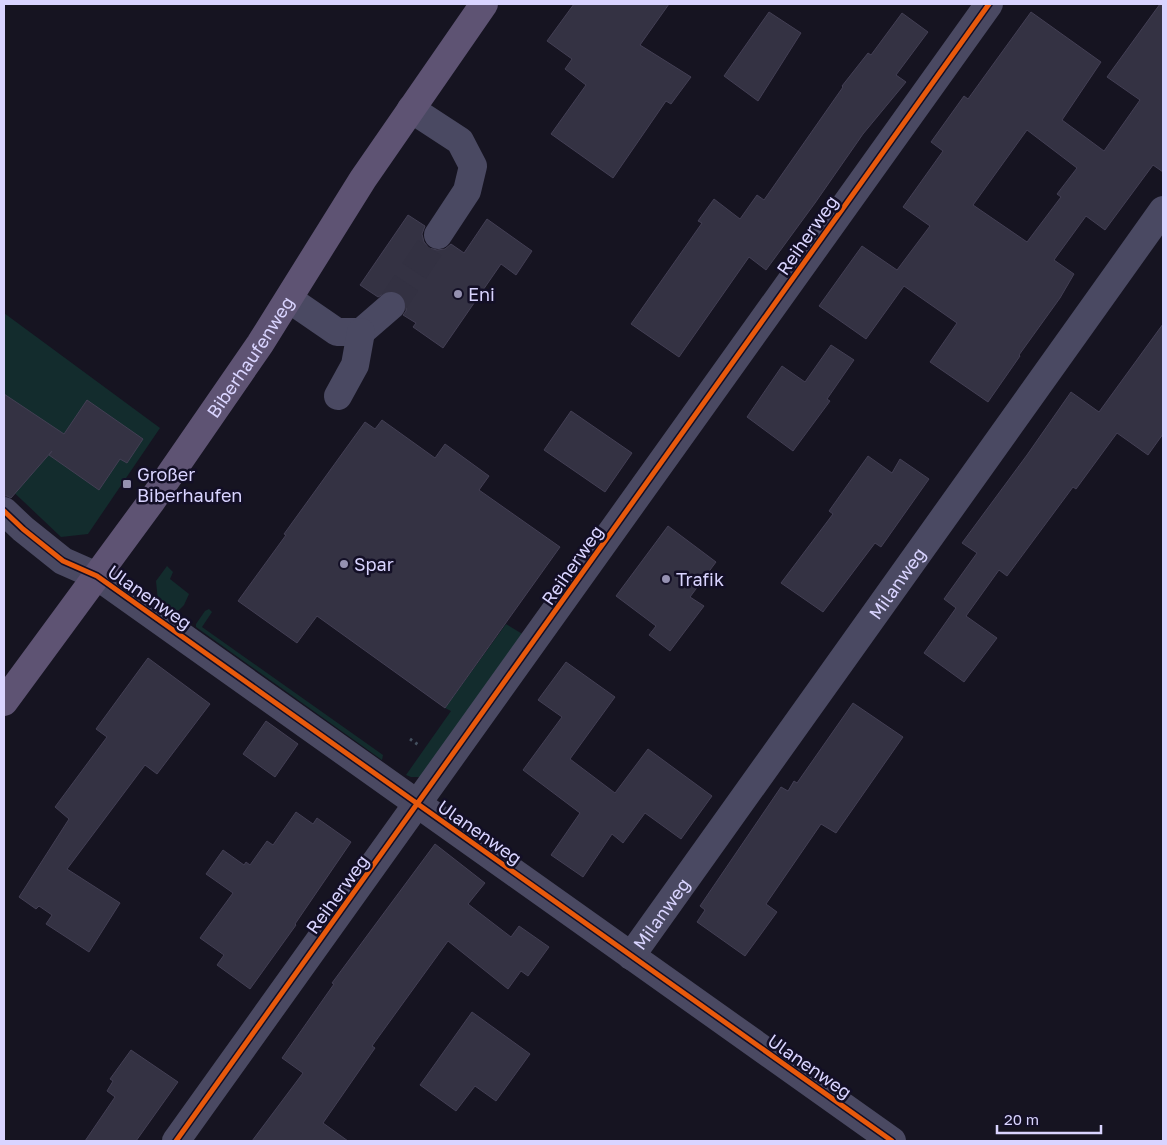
<svg xmlns="http://www.w3.org/2000/svg" width="1167" height="1145" font-family="'Golos Text',sans-serif">
	<rect width="100%" height="100%" fill="#161421"/>
	<path fill="#132c2d" d="M 4,313 L 160,428 L 88,534 L 61,537 L 4,483 Z
		M 167,566 L 173,572 L 170,579 L 189,594 L 184,605 L 177,612 L 158,601 L 156,581 Z
		M 209,609 L 212,612 L 202,627 L 383,755 L 382,760 L 196,627 L 196,624 L 205,611 Z
		M 506,624 L 524,635 L 421,777 L 411,777 L 406,775 L 451,711 L 445,708 Z"/>
	<path fill="#343243" stroke="#433f54" fill-rule="evenodd" d="M 574,4 L 669,4 L 640,45 L 691,77 L 671,104 L 666,101 L 613,178 L 551,134 L 586,85 L 565,69 L 572,59 L 547,41 Z
		M 1160,4 L 1163,4 L 1163,172 L 1153,165 L 1105,230 L 1086,216 L 1054,260 L 1074,274 L 1060,298 L 1019,355 L 1020,356 L 988,402 L 930,362 L 957,323 L 904,286 L 866,339 L 819,306 L 862,246 L 897,270 L 930,226 L 903,207 L 943,151 L 931,142 L 964,96 L 968,99 L 1031,12 L 1101,62 L 1062,120 L 1104,151 L 1140,100 L 1107,77 ZM 1027,130 L 1077,168 L 1057,194 L 1061,197 L 1027,242 L 973,205 Z
		M 769,12 L 801,33 L 758,101 L 724,76 Z
		M 902,13 L 928,32 L 896,75 L 906,82 L 863,134 L 815,203 L 766,270 L 749,257 L 679,357 L 631,324 L 702,223 L 698,221 L 714,199 L 740,219 L 757,195 L 764,200 L 843,87 L 842,86 L 868,53 L 871,55 Z
		M 408,215 L 425,226 L 422,234 L 424,242 L 429,248 L 437,250 L 445,249 L 451,244 L 464,253 L 487,219 L 532,251 L 516,275 L 501,264 L 443,348 L 413,327 L 416,323 L 403,315 L 406,311 L 406,304 L 402,295 L 397,291 L 389,291 L 378,297 L 360,285 Z
		M 1163,324 L 1163,434 L 1148,455 L 1117,433 L 1076,489 L 1073,487 L 1007,576 L 999,570 L 966,616 L 997,638 L 964,682 L 924,653 L 956,608 L 944,599 L 977,553 L 962,543 L 1027,455 L 1071,392 L 1099,412 Z
		M 831,345 L 854,360 L 827,399 L 830,401 L 793,451 L 747,417 L 782,366 L 805,382 Z
		M 4,394 L 64,434 L 87,400 L 143,439 L 127,463 L 120,459 L 99,490 L 49,455 L 52,451 L 11,498 L 7,496 L 4,496 Z
		M 571,411 L 632,453 L 605,492 L 544,450 Z
		M 382,420 L 435,458 L 445,444 L 489,476 L 479,490 L 560,547 L 445,708 L 317,616 L 297,643 L 238,601 L 286,535 L 284,534 L 365,422 L 375,429 Z
		M 868,456 L 892,473 L 900,459 L 929,479 L 881,547 L 875,543 L 823,612 L 781,583 L 833,514 L 829,511 Z
		M 668,526 L 716,562 L 690,597 L 704,606 L 670,651 L 649,635 L 656,626 L 616,596 Z
		M 148,658 L 210,704 L 157,774 L 145,765 L 67,869 L 120,903 L 89,952 L 46,924 L 52,915 L 39,906 L 36,909 L 19,897 L 69,819 L 55,807 L 107,737 L 96,729 Z
		M 566,662 L 615,697 L 570,759 L 615,793 L 648,749 L 712,796 L 681,839 L 645,813 L 623,843 L 612,834 L 583,877 L 551,855 L 580,813 L 523,770 L 562,717 L 538,700 Z
		M 853,703 L 903,737 L 836,833 L 821,824 L 766,904 L 777,912 L 745,956 L 697,922 L 705,910 L 700,906 L 781,787 L 788,791 L 794,781 L 797,783 Z
		M 266,721 L 298,744 L 275,777 L 243,754 Z
		M 296,812 L 313,824 L 317,818 L 351,842 L 295,924 L 296,925 L 250,989 L 217,965 L 224,955 L 200,938 L 233,893 L 206,874 L 223,850 L 244,865 L 246,862 L 250,865 L 267,841 L 273,845 Z
		M 435,844 L 485,883 L 468,904 L 511,937 L 519,926 L 549,947 L 528,976 L 521,971 L 508,989 L 448,941 L 372,1046 L 375,1048 L 323,1123 L 348,1141 L 252,1141 L 303,1073 L 282,1058 L 334,984 L 332,983 Z
		M 472,1012 L 530,1054 L 496,1101 L 475,1086 L 456,1111 L 420,1085 Z
		M 131,1050 L 178,1082 L 136,1141 L 85,1141 L 115,1097 L 107,1091 L 113,1081 L 110,1079 Z"/>
	<g fill="none" stroke-linecap="round" stroke-linejoin="round">
		<path stroke="#333142" stroke-width="28" stroke-dasharray="28 14" stroke-linecap="butt" d="M 391,306 L 438,235"/>
		<path stroke="#44505f" stroke-width="3" stroke-dasharray="2.5 4" stroke-linecap="butt" d="M 410,739 L 420,746"/>
		<g stroke="#4a4962" stroke-width="28">
			<path d="M 411,109 L 460,141 L 473,166 L 467,191 L 438,235"/>
			<path d="M 289,299 L 337,332 L 361,332 L 391,306"/>
			<path d="M 338,396 L 355,365 L 361,332"/>
			<path d="M 4,511 L 23,529 L 63,561 L 97,576 L 892,1141"/>
			<path id="s1" d="M 631,956 L 1163,210"/>
			<path d="M 176,1141 L 989,4"/>
		</g>
		<path stroke="#5e5373" stroke-width="28" id="s2" d="M 4,702 L 151,502 L 260,344 L 363,179 L 484,4"/>
		<defs>
			<path id="cycleway" d="M 4,511 L 23,529 L 63,561 L 97,576 L 892,1141
				M 176,1141 L 989,4"/>
		</defs>
		<use href="#cycleway" stroke="#130f26" stroke-width="8"/>
		<use href="#cycleway" stroke="#e8590c" stroke-width="5"/>
	</g>
	<g fill="#9591b1" stroke="#130f26" stroke-width="2">
		<circle cx="458" cy="294" r="5"/>
		<rect x="122" y="479" width="10" height="10" rx="2.5"/>
		<circle cx="344" cy="564" r="5"/>
		<circle cx="666" cy="579" r="5"/>
	</g>
	<g text-anchor="middle" dominant-baseline="central" stroke-width="5" stroke-linejoin="round" paint-order="stroke">
		<g font-size="18" fill="#d9d4ff" stroke="#130f26">
			<text transform="translate(807 235) rotate(-55)">Reiherweg</text>
			<text stroke="none"><textPath href="#s2" startOffset="424">Biberhaufenweg</textPath></text>
			<text transform="translate(572 565) rotate(-55)">Reiherweg</text>
			<text stroke="none"><textPath href="#s1" startOffset="458">Milanweg</textPath></text>
			<text transform="translate(150 597) rotate(35)">Ulanenweg</text>
			<text transform="translate(480 832) rotate(35)">Ulanenweg</text>
			<text transform="translate(337 894) rotate(-54)">Reiherweg</text>
			<text stroke="none"><textPath href="#s1" startOffset="52">Milanweg</textPath></text>
			<text transform="translate(810 1066) rotate(35)">Ulanenweg</text>
		</g>
		<g font-size="18" fill="#d9d4ff" stroke="#130f26" text-anchor="start">
			<text x="468" y="294">Eni</text>
			<text x="137" y="474">Großer<tspan x="137" dy="21">Biberhaufen</tspan></text>
			<text x="354" y="564">Spar</text>
			<text x="676" y="579">Trafik</text>
		</g>
	</g>
	<rect width="1167" height="1145" fill="none" stroke="#d9d4ff" stroke-width="10"/>
	<path d="M997 1125v8h104v-8" fill="none" stroke="#d9d4ff" stroke-width="2.5"/>
	<text x="1004" y="1125" font-size="15" fill="#d9d4ff" stroke="#130f26" stroke-width="4" paint-order="stroke">20 m</text>
</svg>
